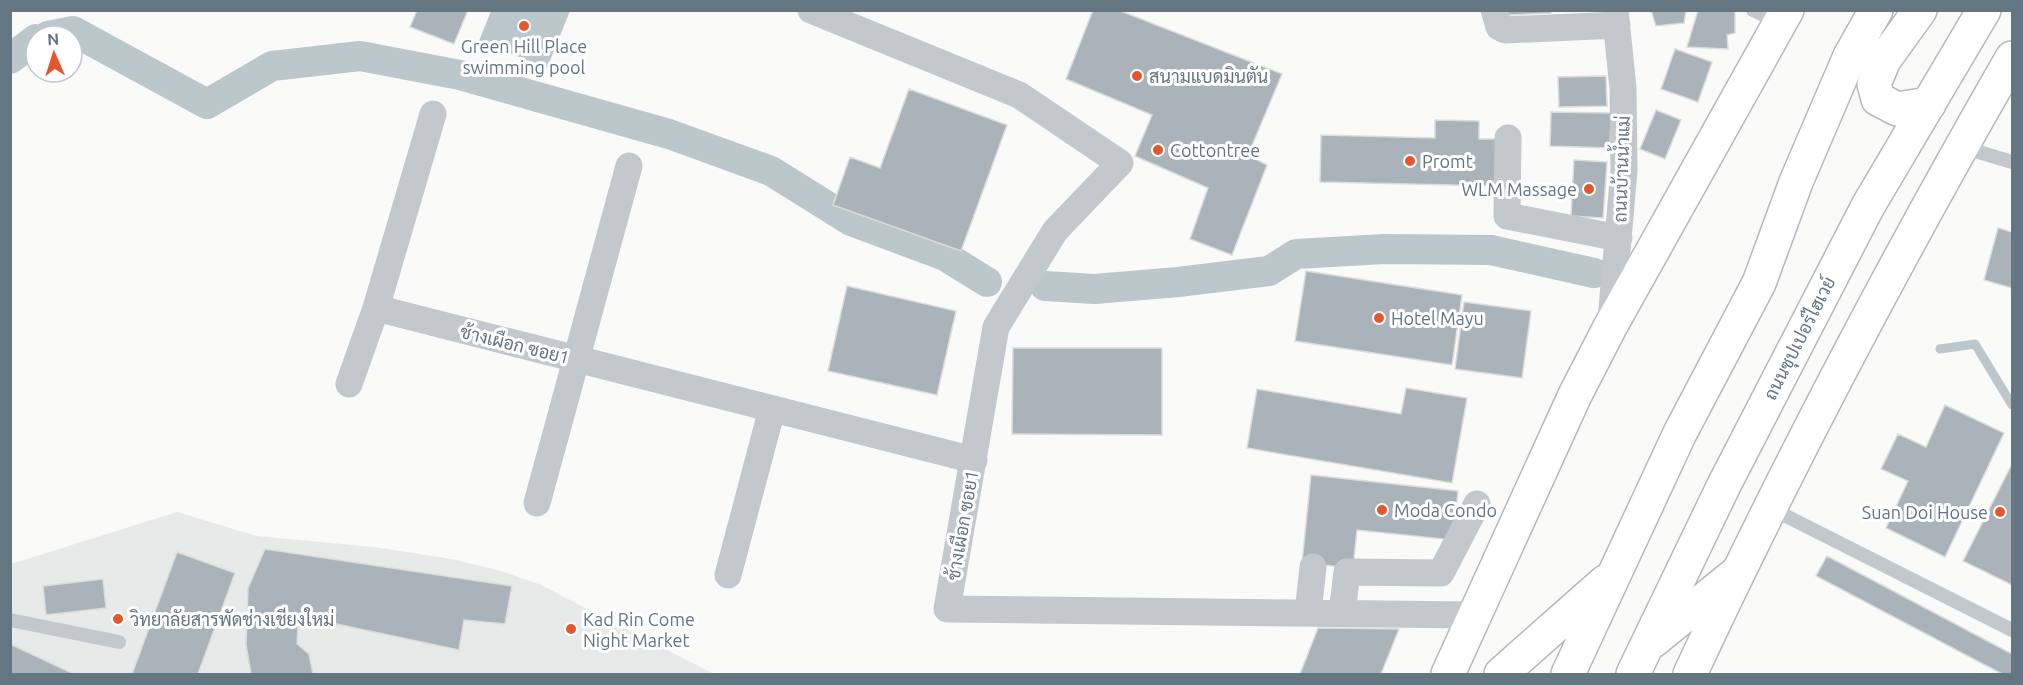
<svg xmlns="http://www.w3.org/2000/svg" width="2023" height="685" font-family="Ubuntu,Sarabun,sans-serif">
	<rect width="100%" height="100%" fill="#fafaf8"/>
	<path fill="#e8e9e9" d="M 177,512 L 257,536 L 374,547 L 452,559 L 501,571 L 539,584 L 714,674 L 11,674 L 11,564 Z"/>
	<path fill="#bbc7cb" d="M 491,11 L 570,11 L 547,68 L 479,41 Z"/>
	<g fill="none" stroke-linecap="round" stroke-linejoin="round">
		<path stroke="#bbc7cb" stroke-width="9" d="M 1940,349 L 1975,344 L 2012,405"/>
		<path stroke="#bbc7cb" stroke-width="30" d="M 48,36 L 73,31 L 207,104 L 272,66 L 360,56 L 460,75 L 669,134 L 771,171 L 851,221 L 945,256 L 987,282
			M 10,59 L 36,39
			M 1045,286 L 1094,289 L 1178,282 L 1269,271 L 1296,254 L 1385,249 L 1491,250 L 1594,273"/>
	</g>
	<path fill="#aab3b9" stroke="#dcdcda" stroke-width="1.5" d="M 417,10 L 468,10 L 454,44 L 410,27 Z
		M 1093,10 L 1118,10 L 1282,74 L 1248,155 L 1267,165 L 1232,255 L 1190,239 L 1208,188 L 1135,156 L 1152,115 L 1066,79 Z
		M 1508,10 L 1551,10 L 1551,13 L 1508,15 Z
		M 1651,10 L 1686,10 L 1684,23 L 1656,26 Z
		M 1698,10 L 1735,10 L 1735,33 L 1727,35 L 1728,49 L 1687,47 Z
		M 1675,49 L 1712,62 L 1698,102 L 1661,89 Z
		M 1606,76 L 1607,106 L 1559,107 L 1558,77 Z
		M 909,89 L 1007,125 L 961,251 L 833,205 L 850,157 L 880,168 Z
		M 1656,110 L 1681,120 L 1665,159 L 1640,149 Z
		M 1551,112 L 1611,113 L 1610,148 L 1550,146 Z
		M 1435,120 L 1479,121 L 1479,139 L 1501,139 L 1500,186 L 1320,182 L 1321,135 L 1435,138 Z
		M 1574,160 L 1607,162 L 1603,218 L 1571,216 Z
		M 1998,228 L 2012,232 L 2012,288 L 1984,280 Z
		M 1306,271 L 1462,295 L 1452,365 L 1295,341 Z
		M 847,286 L 956,311 L 937,395 L 828,371 Z
		M 1464,302 L 1531,311 L 1522,378 L 1455,369 Z
		M 1013,348 L 1162,348 L 1162,435 L 1012,434 Z
		M 1406,388 L 1467,398 L 1452,483 L 1247,448 L 1257,389 L 1401,414 Z
		M 1945,405 L 2004,433 L 1945,557 L 1886,528 L 1908,481 L 1881,469 L 1898,434 L 1926,447 Z
		M 2012,464 L 2012,585 L 1963,561 Z
		M 1311,475 L 1458,491 L 1453,540 L 1357,530 L 1353,568 L 1302,563 Z
		M 265,549 L 512,586 L 505,624 L 464,620 L 459,650 L 313,619 L 298,625 L 297,644 L 309,654 L 313,674 L 251,674 L 246,645 L 248,588 Z
		M 177,552 L 235,573 L 198,674 L 132,674 Z
		M 1827,556 L 2012,654 L 2012,674 L 2002,674 L 1816,576 Z
		M 103,579 L 106,608 L 46,615 L 43,586 Z
		M 1318,628 L 1399,629 L 1381,674 L 1300,674 Z
		M 10,644 L 74,674 L 10,674 Z"/>
	<g fill="none" stroke-linecap="round" stroke-linejoin="round">
		<defs>
			<path id="secondary" d="M 1448,674 L 1575,395 L 1610,327 L 1787,10
				M 1690,674 C 1788,464 1897,258 2012,58"/>
			<path id="highway" d="M 1920,10 L 1884,60 L 1874,84 L 1878,99 L 1897,109 L 1929,104
				M 1653,641 L 1738,572
				M 1501,674 L 1605,582
				M 1568,674 L 1680,433 L 1759,283 L 1796,182 L 1850,56 L 1876,10
				M 1633,674 L 1724,485 L 1868,206 L 1984,10"/>
		</defs>
		<use href="#secondary" stroke="#b3babf" stroke-width="36"/>
		<use href="#highway" stroke="#b4b9bd" stroke-width="36"/>
		<path stroke="#c3c8cc" stroke-width="14" d="M 1753,10 L 1780,23
			M 1962,147 L 2012,162
			M 1770,508 L 2012,630
			M 10,620 L 119,642"/>
		<path stroke="#c3c8cc" stroke-width="27" d="M 811,10 L 1019,95 L 1120,163 L 1055,231 L 996,327 L 947,609 L 1473,615
			M 1494,10 L 1499,27 L 1505,30 L 1617,25
			M 1508,138 L 1507,216 L 1619,238
			M 376,308 L 974,460
			M 1611,320 L 1624,170 L 1623,88 L 1615,10
			M 349,384 L 376,308 L 433,114
			M 537,503 L 629,166
			M 728,575 L 772,409
			M 1308,613 L 1313,567
			M 1342,613 L 1347,572 L 1441,573 L 1477,504"/>
		<use href="#secondary" stroke="#fff" stroke-width="33"/>
		<use href="#highway" stroke="#fff" stroke-width="33"/>
	</g>
	<g fill="#e4572e" stroke="#fff" stroke-width="2">
		<circle cx="524" cy="26" r="6"/>
		<circle cx="1137" cy="76" r="6"/>
		<circle cx="1158" cy="150" r="6"/>
		<circle cx="1410" cy="161" r="6"/>
		<circle cx="1589" cy="189" r="6"/>
		<circle cx="1379" cy="318" r="6"/>
		<circle cx="1382" cy="510" r="6"/>
		<circle cx="2000" cy="512" r="6"/>
		<circle cx="118" cy="619" r="6"/>
		<circle cx="571" cy="629" r="6"/>
	</g>
	<g text-anchor="middle" dominant-baseline="central" stroke-width="6" stroke-linejoin="round" paint-order="stroke">
		<g font-size="18" fill="#657683" stroke="#fff" text-anchor="start">
			<text x="524" y="46" text-anchor="middle">Green Hill Place<tspan x="524" dy="21">swimming pool</tspan></text>
			<text x="1149" y="76">สนามแบดมินตัน</text>
			<text x="1170" y="150">Cottontree</text>
			<text x="1422" y="161">Promt</text>
			<text x="1577" y="189" text-anchor="end">WLM Massage</text>
			<text x="1391" y="318">Hotel Mayu</text>
			<text x="1394" y="510">Moda Condo</text>
			<text x="1988" y="512" text-anchor="end">Suan Doi House</text>
			<text x="130" y="619">วิทยาลัยสารพัดช่างเชียงใหม่</text>
			<text x="583" y="619">Kad Rin Come<tspan x="583" dy="21">Night Market</tspan></text>
		</g>
		<g font-size="18" fill="#657683" stroke="#fff">
			<text transform="translate(1621 169) rotate(-88)">ถนนบ้านน้ำแม่</text>
			<text transform="translate(1799 338) rotate(-63)">ถนนซุปเปอร์ไฮเวย์</text>
			<text transform="translate(515 344) rotate(14)">ช้างเผือก ซอย1</text>
			<text transform="translate(962 525) rotate(-80)">ช้างเผือก ซอย1</text>
		</g>
	</g>
	<rect width="2023" height="685" fill="none" stroke="#657683" stroke-width="24"/>
	<g transform="translate(54 54) rotate(357)"><circle r="28" fill="#ffffff" stroke="#c1c8cd" stroke-width="1.5"/>
	<path d="M0-4.5L10 22L0 15L-10 22Z" fill="#e4572e"/>
	<text y="-9" font-size="16" font-weight="bold" text-anchor="middle" fill="#657683">N</text>
	</g>
</svg>
